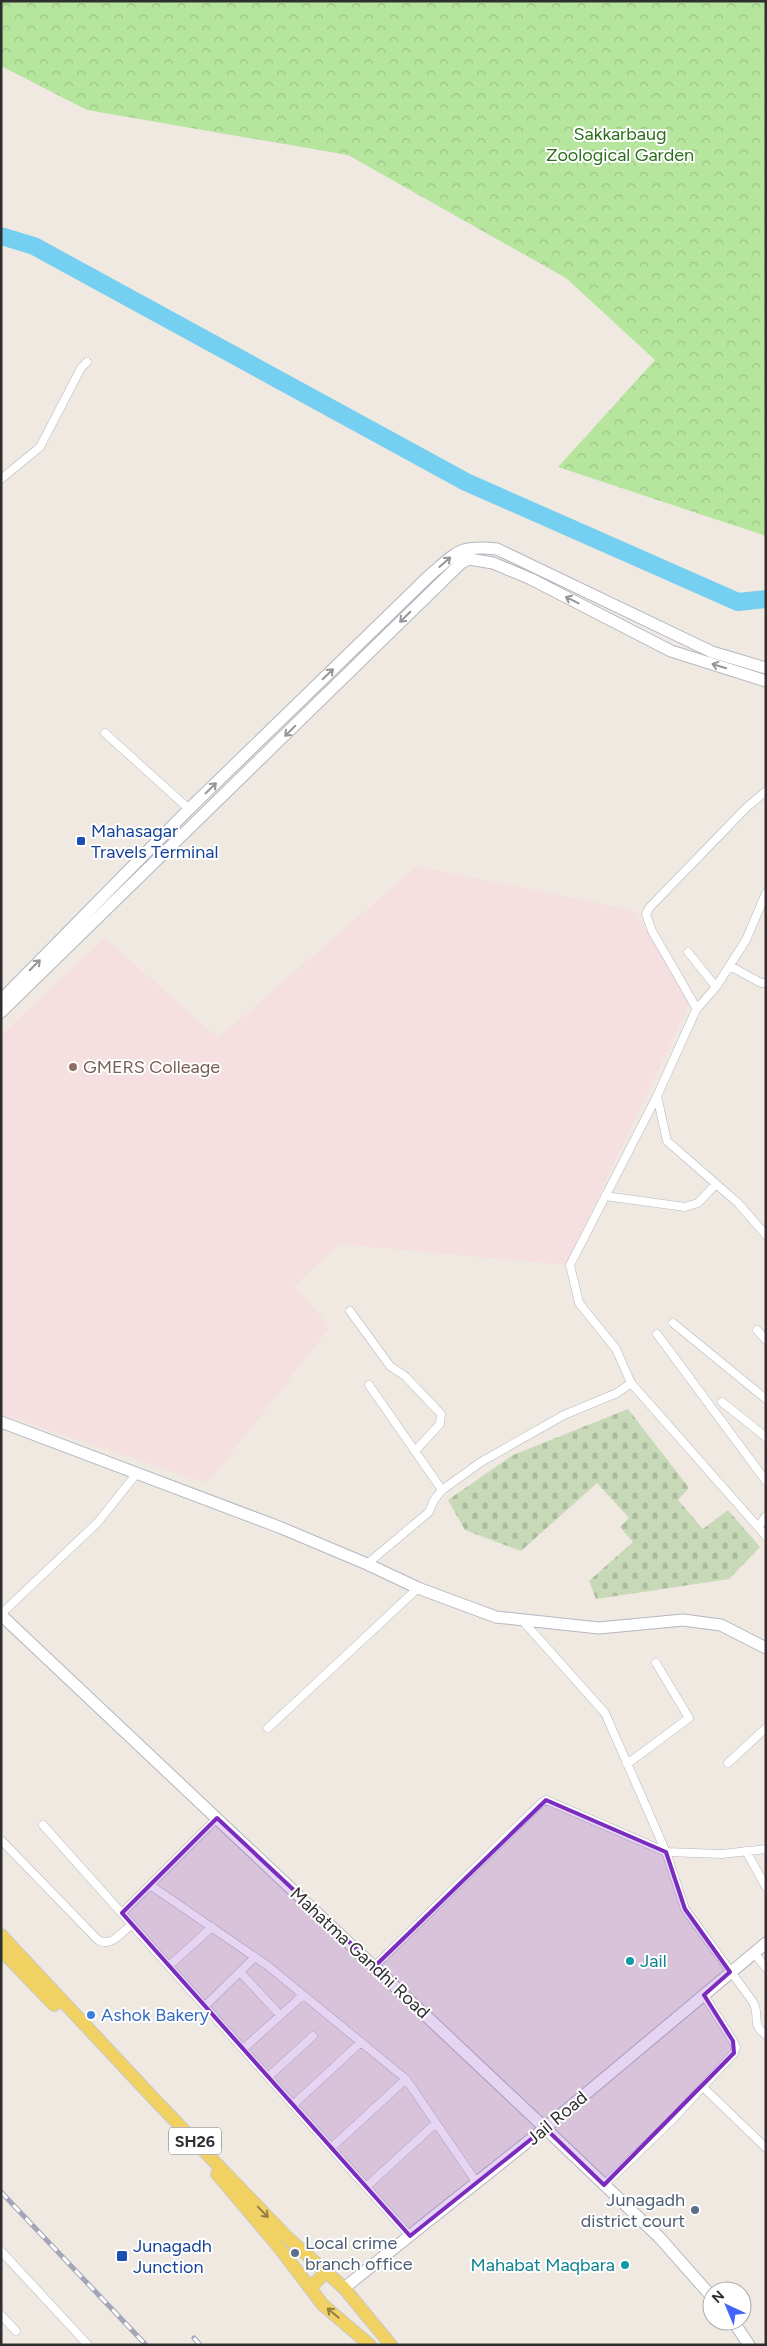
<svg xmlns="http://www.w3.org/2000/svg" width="767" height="2346" font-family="Figtree,sans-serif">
	<defs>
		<pattern id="forest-crowns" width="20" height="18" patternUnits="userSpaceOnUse" patternTransform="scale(1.25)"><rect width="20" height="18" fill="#b6e59e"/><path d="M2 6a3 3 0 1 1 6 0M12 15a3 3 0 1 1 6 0" fill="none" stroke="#9dc588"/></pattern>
		<pattern id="cemetery-stones" width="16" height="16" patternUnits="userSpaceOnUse" patternTransform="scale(1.25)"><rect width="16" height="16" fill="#c8d9b8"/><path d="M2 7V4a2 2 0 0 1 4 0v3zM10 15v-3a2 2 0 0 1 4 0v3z" fill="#acbb9e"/></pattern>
	</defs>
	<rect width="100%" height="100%" fill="#efe9e1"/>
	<path fill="#f5dfe0" d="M 417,866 L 635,911 L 690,1003 L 566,1265 L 340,1244 L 294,1286 L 330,1327 L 208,1483 L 1,1414 L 1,1035 L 105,938 L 218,1038 Z"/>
	<path fill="url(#forest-crowns)" d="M 1,1 L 766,1 L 766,536 L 558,467 L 655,360 L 566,278 L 348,155 L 87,110 L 1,66 Z"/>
	<path fill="url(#cemetery-stones)" d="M 628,1409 L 689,1488 L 678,1500 L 703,1529 L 728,1510 L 760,1547 L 729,1579 L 596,1599 L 589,1581 L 633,1542 L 620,1527 L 629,1518 L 597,1483 L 521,1551 L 465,1530 L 448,1500 L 513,1455 Z"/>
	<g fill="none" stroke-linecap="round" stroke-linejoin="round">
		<path stroke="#75cff0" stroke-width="18" d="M 1,236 L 34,246 L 466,482 L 738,602 L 766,599"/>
		<defs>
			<path id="street" d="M 1,479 L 40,447 L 81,368 L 87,362
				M 105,733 L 189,809
				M 766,893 L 746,940 L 716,987 L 696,1010 L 657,1096 L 570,1265 L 579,1303 L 616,1349 L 631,1383 L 766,1536
				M 688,952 L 716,987
				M 730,966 L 761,983 L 766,983
				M 697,1009 L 652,931 L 646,914 L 650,907 L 746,808 L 766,791
				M 657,1096 L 667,1141 L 738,1203 L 766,1235
				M 605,1196 L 685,1207 L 698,1203 L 716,1184
				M 350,1311 L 390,1366 L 405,1376 L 441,1414 L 440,1424 L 415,1451
				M 673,1323 L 766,1399
				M 757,1330 L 766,1340
				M 657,1334 L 766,1481
				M 369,1385 L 442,1490
				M 722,1402 L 766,1437
				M 758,1527 L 766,1516
				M 367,1564 L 429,1512 L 434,1500 L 442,1490 L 481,1462 L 564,1415 L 617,1393 L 631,1383
				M 1,1614 L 98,1522 L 137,1473
				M 522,1620 L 605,1713 L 666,1852 L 685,1909 L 753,2002 C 761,2016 750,2024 766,2035
				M 268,1728 L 418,1588
				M 728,1763 L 766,1728
				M 627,1764 L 689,1718 L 656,1663
				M 43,1825 L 410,2236
				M 1,1840 L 98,1940 C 111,1948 122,1932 132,1924
				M 746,1851 L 766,1887
				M 150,1885 L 268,1966 L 406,2079 L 477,2183
				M 122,1913 L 217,1818
				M 754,1953 L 766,1968
				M 169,1966 L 212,1927
				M 375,1966 L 540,1804 L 546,1800 L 666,1852 L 722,1854 L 766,1849
				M 240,1972 L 280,2015
				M 205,2006 L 255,1957
				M 243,2049 L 302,1996
				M 268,2077 L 313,2036
				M 703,2087 L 766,2148
				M 293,2105 L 361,2042
				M 331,2148 L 406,2079
				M 604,2185 L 672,2120 L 734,2053 L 736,2047 L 733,2041 L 704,1995
				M 366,2187 L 436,2123
				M 1,2251 L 88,2345
				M 1,2315 L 16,2331"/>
			<path id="secondary" d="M 1,1000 L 189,809 L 431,574 C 458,551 460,545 497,549 L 712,652 L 766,668
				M 1,1012 L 461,563 L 469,559 L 493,563 L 531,579 L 671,651 L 766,681
				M 1,1422 L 279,1527 L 367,1564 L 418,1588 L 496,1617 L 599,1628 L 683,1620 L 721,1625 L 766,1648
				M 1,1615 L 545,2128 L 659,2237 L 712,2297
				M 344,2288 L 545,2128 L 766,1943
				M 733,2321 L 749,2345"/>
			<path id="primary" d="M 1,1935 L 156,2101 L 289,2239 L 344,2288 L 391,2345
				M 1,1950 L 54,2005
				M 217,2174 L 278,2246 L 323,2305 L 370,2345
				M 310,2288 L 327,2271"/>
		</defs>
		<use href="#street" stroke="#b4b7c1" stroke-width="9"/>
		<use href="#secondary" stroke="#b4b7c1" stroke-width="13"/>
		<use href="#primary" stroke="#c9c9c9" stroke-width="14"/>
		<use href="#street" stroke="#fff" stroke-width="8"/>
		<use href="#secondary" stroke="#fff" stroke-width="11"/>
		<use href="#primary" stroke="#f2d163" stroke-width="12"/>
		<defs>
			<path id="rail" d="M 1,2192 L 146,2345
				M 194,2338 L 200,2345"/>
		</defs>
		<use href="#rail" stroke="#a3a6b8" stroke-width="5"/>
		<use href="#rail" stroke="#fff" stroke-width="3" stroke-dasharray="9" stroke-linecap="butt"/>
	</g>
	<defs><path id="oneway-shaft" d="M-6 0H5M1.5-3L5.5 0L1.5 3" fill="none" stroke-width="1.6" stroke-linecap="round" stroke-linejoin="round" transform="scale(1.25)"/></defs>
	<g stroke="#969696">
		<use href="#oneway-shaft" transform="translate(445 562) rotate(-41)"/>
		<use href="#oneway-shaft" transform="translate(572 600) rotate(-153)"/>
		<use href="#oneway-shaft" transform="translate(405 617) rotate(135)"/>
		<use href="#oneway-shaft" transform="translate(719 666) rotate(-163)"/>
		<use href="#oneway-shaft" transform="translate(328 674) rotate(-44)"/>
		<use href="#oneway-shaft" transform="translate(290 731) rotate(135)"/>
		<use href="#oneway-shaft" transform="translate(211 788) rotate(-44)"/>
		<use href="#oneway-shaft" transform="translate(35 965) rotate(-45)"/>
	</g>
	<g stroke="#908048">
		<use href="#oneway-shaft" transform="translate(263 2212) rotate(46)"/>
		<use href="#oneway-shaft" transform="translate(333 2313) rotate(-140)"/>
	</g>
	<path fill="#7b2cbf" fill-opacity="0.2" stroke="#7b2cbf" stroke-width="4" stroke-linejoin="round" d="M 546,1800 L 666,1852 L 685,1909 L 730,1972 L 704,1995 L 733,2041 L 734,2053 L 604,2185 L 545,2128 L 410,2236 L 122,1913 L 217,1818 L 375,1966 Z"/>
	<g fill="#1a4fb4" stroke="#fff" stroke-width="2">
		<rect x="76" y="836" width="10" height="10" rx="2.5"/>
		<rect x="116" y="2250" width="12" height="12" rx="2.5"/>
	</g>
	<circle fill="#8d6e63" stroke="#fff" stroke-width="2" cx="73" cy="1067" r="5"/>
	<g fill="#0f9aa8" stroke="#fff" stroke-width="2">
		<circle cx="630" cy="1961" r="5"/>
		<circle cx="625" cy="2265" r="5"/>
	</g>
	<circle fill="#3f7fe0" stroke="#fff" stroke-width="2" cx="91" cy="2015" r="5"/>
	<g fill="#5c6f8a" stroke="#fff" stroke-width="2">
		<circle cx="695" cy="2210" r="5"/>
		<circle cx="295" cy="2253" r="5"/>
	</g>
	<g text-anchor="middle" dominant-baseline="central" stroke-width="4" stroke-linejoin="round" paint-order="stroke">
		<rect fill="#fff" stroke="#6d6d6d" stroke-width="1" x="169" y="2127.5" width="52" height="27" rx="4"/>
		<g font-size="16" font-weight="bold" fill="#2e2e2e">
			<text x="195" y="2141">SH26</text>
		</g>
		<g font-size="18" fill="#2c6e1b" stroke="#fff">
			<text x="620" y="134">Sakkarbaug<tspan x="620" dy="21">Zoological Garden</tspan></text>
		</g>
		<g font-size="18" fill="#164399" stroke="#fff" text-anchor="start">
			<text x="91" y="831">Mahasagar<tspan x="91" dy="21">Travels Terminal</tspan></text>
			<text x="133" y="2246">Junagadh<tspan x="133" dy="21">Junction</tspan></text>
		</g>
		<g font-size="18" fill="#785e54" stroke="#fff" text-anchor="start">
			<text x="83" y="1067">GMERS Colleage</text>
		</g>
		<g font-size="18" fill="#2e2e2e" stroke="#fff">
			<text transform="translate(360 1953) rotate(43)">Mahatma Gandhi Road</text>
			<text transform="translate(557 2118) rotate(-40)">Jail Road</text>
		</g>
		<g font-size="18" fill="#0d838f" stroke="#fff" text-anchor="start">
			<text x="640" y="1961">Jail</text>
			<text x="615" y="2265" text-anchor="end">Mahabat Maqbara</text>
		</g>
		<g font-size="18" fill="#366cbe" stroke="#fff" text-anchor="start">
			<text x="101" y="2015">Ashok Bakery</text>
		</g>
		<g font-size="18" fill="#4e5e75" stroke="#fff" text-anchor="end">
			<text x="685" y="2200">Junagadh<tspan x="685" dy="21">district court</tspan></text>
			<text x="305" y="2243" text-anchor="start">Local crime<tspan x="305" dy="21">branch office</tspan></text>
		</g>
	</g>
	<rect width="767" height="2346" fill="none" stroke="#2e2e2e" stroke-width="5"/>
	<g transform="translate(727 2306) rotate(316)"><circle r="24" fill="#ffffff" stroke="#ababab"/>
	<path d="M0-4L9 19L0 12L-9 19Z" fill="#4264fb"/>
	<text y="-8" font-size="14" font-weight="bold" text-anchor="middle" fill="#2e2e2e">N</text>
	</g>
</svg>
